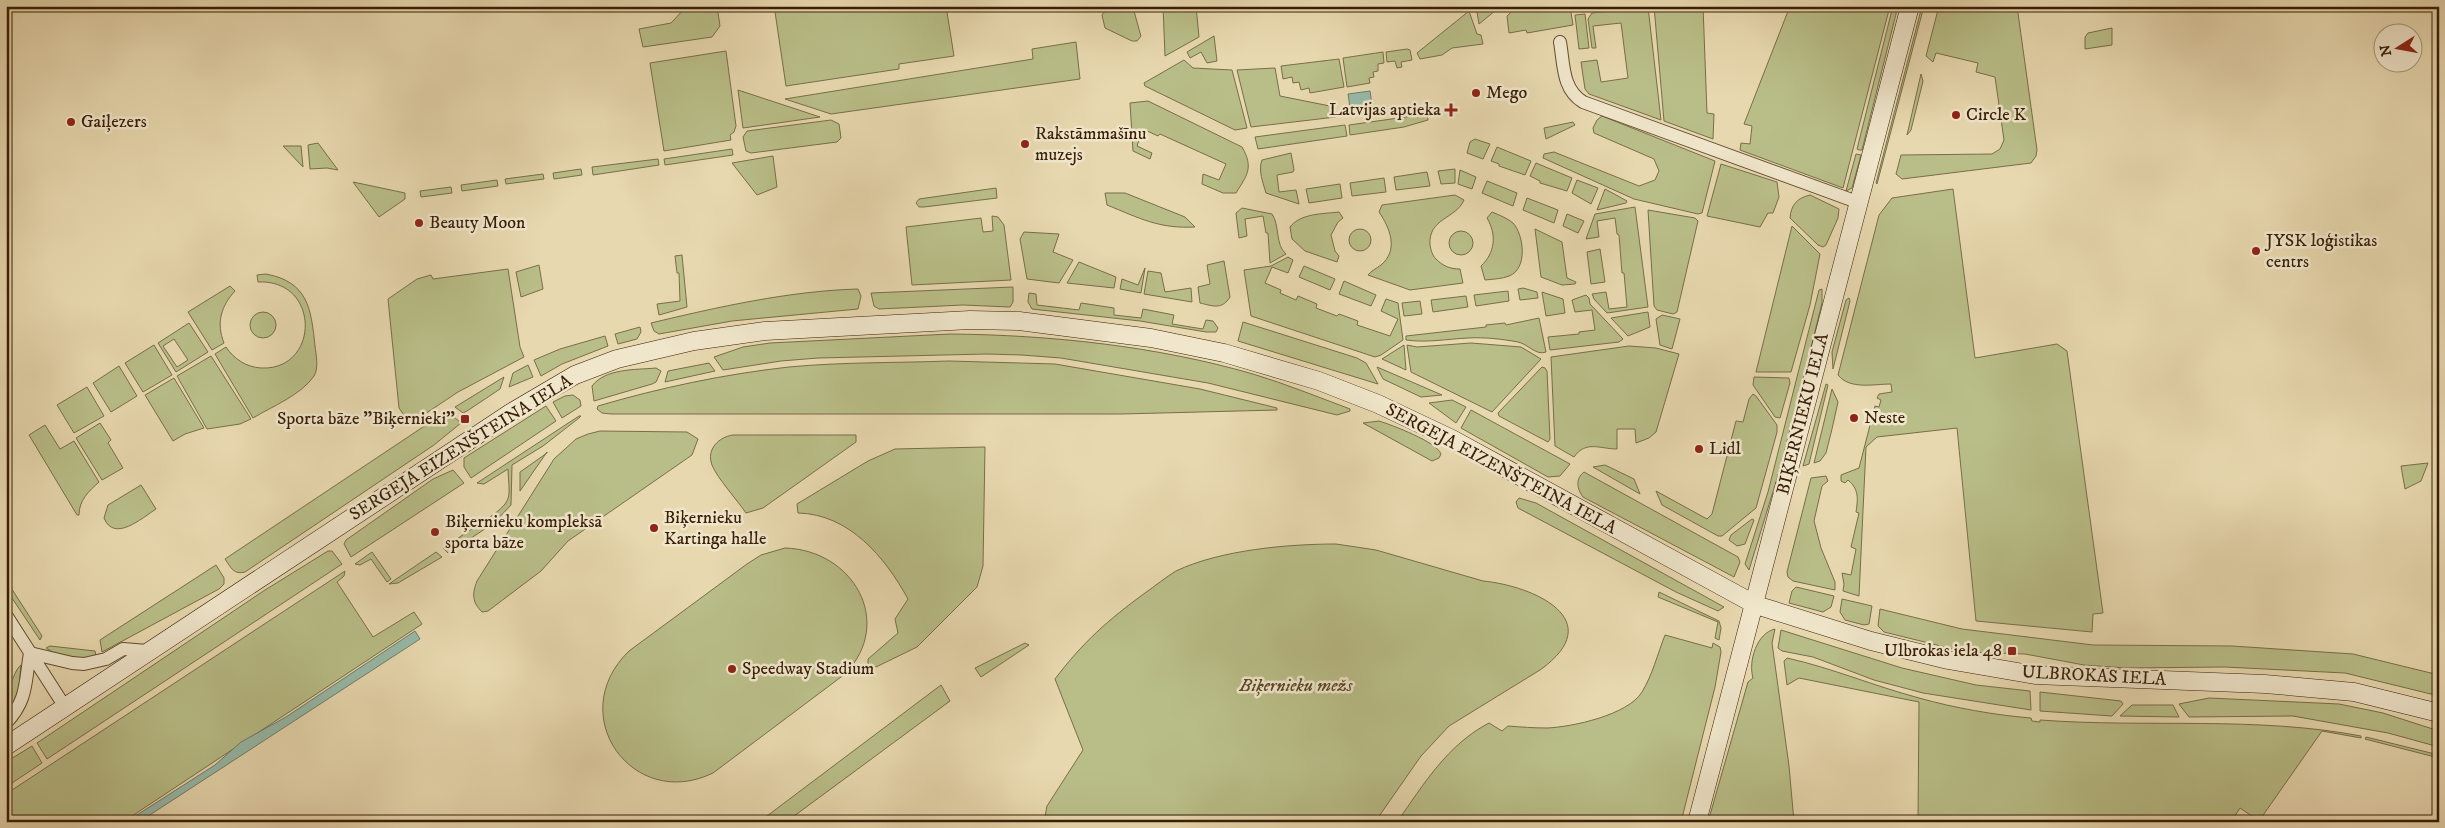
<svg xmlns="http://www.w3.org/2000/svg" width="2445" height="828" font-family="'IM FELL DW Pica',serif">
	<rect width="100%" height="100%" fill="#e8d8af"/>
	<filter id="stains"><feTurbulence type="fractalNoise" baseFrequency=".004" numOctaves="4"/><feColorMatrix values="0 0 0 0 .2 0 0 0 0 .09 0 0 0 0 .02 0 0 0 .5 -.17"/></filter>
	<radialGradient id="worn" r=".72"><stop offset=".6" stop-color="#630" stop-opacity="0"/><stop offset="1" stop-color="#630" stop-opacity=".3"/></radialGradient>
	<path fill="#b9be88" stroke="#786e48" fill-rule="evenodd" d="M 687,6 L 717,6 L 720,26 L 712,37 L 643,47 L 639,29 L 671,23 Z
		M 816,6 L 946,6 L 954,56 L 899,64 L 899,69 L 786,86 L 775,12 Z
		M 1163,6 L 1196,6 L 1199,37 L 1165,56 Z
		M 1476,6 L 1501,6 L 1479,24 Z
		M 1518,6 L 1570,6 L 1573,25 L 1527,33 L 1526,30 L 1509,33 L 1507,16 Z
		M 1654,6 L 1703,6 L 1707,113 L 1714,114 L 1713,139 L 1664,121 Z
		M 1790,6 L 1890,6 L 1843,188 L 1740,150 L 1741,143 L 1750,144 L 1752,126 L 1744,124 Z
		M 1893,6 L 1898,6 L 1862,150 L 1859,150 L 1857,149 Z
		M 1922,6 L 1924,6 L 1877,184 L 1876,183 Z
		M 1939,6 L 2017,6 L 2037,150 L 2036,156 L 2031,163 L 1902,179 L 1896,174 L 1901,155 L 1992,154 L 2000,149 L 2004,140 L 1995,77 L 1976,72 L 1978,63 L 1936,53 L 1933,62 L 1926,56 Z
		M 1648,7 L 1661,120 L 1589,94 L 1585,89 L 1581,62 L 1597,60 L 1601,82 L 1628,78 L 1621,23 L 1593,26 L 1596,48 L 1592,48 L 1588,19 L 1592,13 Z
		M 1130,8 L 1134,11 L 1140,33 L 1141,36 L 1137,41 L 1132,41 L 1105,28 L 1102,15 L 1104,12 Z
		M 1469,11 L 1477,34 L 1481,35 L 1483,44 L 1452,48 L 1442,55 L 1420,59 L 1417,53 Z
		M 1585,14 L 1589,48 L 1579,49 L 1575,15 Z
		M 2112,28 L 2112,45 L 2085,49 L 2085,37 L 2088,33 Z
		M 1214,36 L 1217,61 L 1207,63 L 1201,52 L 1190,58 L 1187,52 Z
		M 1076,42 L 1080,79 L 831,114 L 785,99 L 1033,59 L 1032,49 Z
		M 1407,49 L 1410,50 L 1412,60 L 1401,62 L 1402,67 L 1397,68 L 1395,61 L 1387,62 L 1386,52 Z
		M 726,51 L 736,126 L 734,132 L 730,135 L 731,140 L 664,151 L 650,63 Z
		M 1383,52 L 1384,63 L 1378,64 L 1378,71 L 1373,72 L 1374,77 L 1369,78 L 1370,83 L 1347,87 L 1343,58 Z
		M 1339,59 L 1344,87 L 1310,93 L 1309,88 L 1301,90 L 1299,82 L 1293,83 L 1292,77 L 1283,79 L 1281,66 Z
		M 1184,60 L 1193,68 L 1232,70 L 1247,128 L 1235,130 L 1145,86 L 1144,83 Z
		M 1275,68 L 1280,96 L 1335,107 L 1336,117 L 1251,127 L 1237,70 Z
		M 1921,74 L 1923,81 L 1911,130 L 1907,135 Z
		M 738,90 L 820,117 L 743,128 Z
		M 1148,101 L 1242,147 C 1254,168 1247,175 1236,193 L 1223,193 L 1202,184 L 1203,174 L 1219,180 L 1226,164 L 1160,134 L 1158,136 L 1143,129 L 1137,146 L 1152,153 L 1150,159 L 1133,151 L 1130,103 Z
		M 1427,114 L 1428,120 L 1404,127 L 1350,135 L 1349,125 Z
		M 1602,116 L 1715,161 L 1702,213 L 1698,214 L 1634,199 L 1543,158 L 1544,154 L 1554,152 L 1639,186 L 1655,180 L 1659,171 L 1654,159 L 1594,133 L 1593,128 L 1597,120 Z
		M 831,120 L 839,124 L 841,138 L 837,142 L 751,153 L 746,151 L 743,137 L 747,131 Z
		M 1573,122 L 1575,125 L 1546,139 L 1544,128 Z
		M 1345,125 L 1347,136 L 1258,149 L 1255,137 Z
		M 1475,139 L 1490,144 L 1483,159 L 1467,153 L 1470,142 Z
		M 318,143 L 338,170 L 327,168 L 310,169 L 308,145 Z
		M 283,146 L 301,146 L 303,167 Z
		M 1497,147 L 1531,161 L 1525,175 L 1499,166 L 1499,164 L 1491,161 Z
		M 732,149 L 733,155 L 665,165 L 664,159 Z
		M 1291,153 L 1294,170 L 1293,172 L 1277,175 L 1279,192 L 1296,190 L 1299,204 L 1266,193 C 1263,183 1258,170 1262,160 Z
		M 1856,154 L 1861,155 L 1852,188 L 1846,191 Z
		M 773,156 L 777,187 L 757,195 L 732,163 Z
		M 658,159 L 659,165 L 593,175 L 592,167 Z
		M 1536,163 L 1572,178 L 1567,191 L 1540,183 L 1540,181 L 1530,176 Z
		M 1721,164 L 1777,182 L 1779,197 L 1773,213 L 1768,213 L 1760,227 L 1707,216 Z
		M 581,169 L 582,175 L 554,179 L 553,173 Z
		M 1455,169 L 1455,183 L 1441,184 L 1438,171 Z
		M 1460,170 L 1476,177 L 1472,189 L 1458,184 Z
		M 1427,172 L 1430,186 L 1396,190 L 1394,177 Z
		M 543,174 L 544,179 L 506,184 L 505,179 Z
		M 1384,178 L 1386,192 L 1352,196 L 1350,183 Z
		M 497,180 L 498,186 L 462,191 L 461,185 Z
		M 1577,180 L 1598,188 L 1591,204 L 1572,193 Z
		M 1487,181 L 1517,193 L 1513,206 L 1482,193 Z
		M 353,182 L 405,193 L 405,199 L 379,217 Z
		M 1340,184 L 1342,198 L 1309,203 L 1306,189 Z
		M 451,187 L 452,193 L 421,197 L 420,191 Z
		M 996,188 L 997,198 L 924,207 L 919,207 L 916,203 L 919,199 Z
		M 1605,189 L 1627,201 L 1626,203 L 1597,210 Z
		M 1953,189 L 1975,358 L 2057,344 L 2067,351 L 2103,613 L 2093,614 L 2092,632 L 1976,621 L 1957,428 L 1877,437 L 1866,447 L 1859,596 L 1843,591 L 1844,584 L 1842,573 L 1851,575 L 1856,549 L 1851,547 L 1859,513 L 1856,512 C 1858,499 1859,489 1848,480 L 1845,483 L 1841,481 L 1841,475 L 1859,468 L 1875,406 L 1879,407 L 1881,400 L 1877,398 L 1879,394 L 1892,392 L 1891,384 C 1874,384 1850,390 1838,375 L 1879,215 L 1892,198 Z
		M 1105,193 L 1125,193 L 1185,217 L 1195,227 C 1159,229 1139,218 1107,205 Z
		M 1455,195 L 1464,200 C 1456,219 1428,218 1430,245 C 1431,250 1432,255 1436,259 C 1443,266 1450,269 1460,269 L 1463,283 L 1410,290 L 1368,275 C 1372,270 1376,269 1381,265 C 1399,250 1390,228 1379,212 L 1382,205 Z
		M 1810,195 L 1839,209 L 1838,218 L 1826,245 L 1823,247 L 1818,245 L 1790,218 C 1791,205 1797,198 1810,195 Z
		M 1527,198 L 1558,210 L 1554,223 L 1523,210 Z
		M 1635,207 L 1648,307 L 1607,313 L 1594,299 L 1592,294 L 1606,292 L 1609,309 L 1627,307 L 1624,273 L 1622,273 L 1619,235 L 1617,234 L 1615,218 L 1597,221 L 1599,237 L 1586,239 L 1595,214 Z
		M 1242,208 L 1272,214 C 1280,225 1275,245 1286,254 L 1270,263 L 1268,233 L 1266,233 L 1263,216 L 1245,219 L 1247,236 L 1239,238 L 1236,213 Z
		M 1648,210 L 1695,218 L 1698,221 L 1677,312 L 1673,314 L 1657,310 L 1654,306 Z
		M 1339,212 L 1343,218 L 1338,222 L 1331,235 L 1335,251 L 1339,256 L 1337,262 L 1305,251 L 1292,239 L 1290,227 C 1301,213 1323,214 1339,212 Z
		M 1492,212 C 1499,215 1507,218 1513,223 C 1524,235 1528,269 1509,276 C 1502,279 1493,279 1485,280 L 1481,266 C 1495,253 1497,235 1487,218 Z
		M 1567,214 L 1584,221 L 1578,233 L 1563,226 Z
		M 992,216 L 998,217 L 1004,225 L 1011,280 L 912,285 L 906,227 L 981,218 L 983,232 L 993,231 Z
		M 1792,226 L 1820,254 L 1810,305 L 1791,372 L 1756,372 Z
		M 1535,229 L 1562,242 L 1567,278 L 1576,282 L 1575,284 L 1562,285 L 1541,277 Z
		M1349 240a11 11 0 1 1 22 0a11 11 0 1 1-22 0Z
		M1449 243a12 12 0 1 1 24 0a12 12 0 1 1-24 0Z
		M 1024,232 L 1059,234 L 1053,252 L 1073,260 L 1059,283 L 1027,279 L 1020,239 Z
		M 1600,249 L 1605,282 L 1591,284 L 1587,252 Z
		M 682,255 L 687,307 L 659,315 L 657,304 L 680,301 L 679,273 L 677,273 L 675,256 Z
		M 1288,257 L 1293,260 L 1288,273 L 1272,267 L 1265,283 L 1281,290 L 1280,293 L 1296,300 L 1298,296 L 1317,304 L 1316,308 L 1337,316 L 1339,314 L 1358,321 L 1357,325 L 1390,336 L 1398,319 L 1381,311 L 1386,299 L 1398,303 L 1403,340 L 1381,355 L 1375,357 L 1251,316 L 1244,270 L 1271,266 Z
		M 1224,261 L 1230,297 C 1222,310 1213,306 1200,303 L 1198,287 L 1210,284 L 1207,265 Z
		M 1079,262 L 1116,277 L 1114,288 L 1067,283 Z
		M 539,265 L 543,289 L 521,297 L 516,272 Z
		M 1304,266 L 1335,279 L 1330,290 L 1299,277 Z
		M 1145,268 L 1141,293 L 1120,289 L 1122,279 L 1138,285 Z
		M 508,269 L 520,347 L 524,357 L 458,392 L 410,424 L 399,408 L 388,299 L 417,279 L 431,275 L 433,279 Z
		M 1148,271 L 1161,273 L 1165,292 L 1191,288 L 1192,302 L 1144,294 Z
		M 266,274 C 308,282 311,308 315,346 C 316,355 319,368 314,376 C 301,395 273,406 253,418 L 215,354 L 226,347 C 234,359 246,367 261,368 C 320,371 321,279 258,282 L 257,275 Z
		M 1344,281 L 1376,295 L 1371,306 L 1339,294 Z
		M 230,286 L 235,291 C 221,306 216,323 224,343 L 212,350 L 188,312 Z
		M 1013,287 L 1013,302 L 1010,307 L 963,305 L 879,309 L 874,306 L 871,293 Z
		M 1523,288 L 1537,292 L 1538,298 L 1520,300 L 1518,289 Z
		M 858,289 L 861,296 L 858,309 L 732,321 L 659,334 L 654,331 L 651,323 C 718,307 789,291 858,289 Z
		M 1822,289 L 1822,303 L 1786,449 L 1749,570 L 1745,564 L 1768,492 L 1819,290 Z
		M 1508,291 L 1509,301 L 1476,306 L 1474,295 Z
		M 1542,292 L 1563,299 L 1565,313 L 1546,316 Z
		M 1029,293 L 1036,294 L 1037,305 L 1079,310 L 1081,303 L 1114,308 L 1114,315 L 1141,318 L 1143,309 L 1174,315 L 1172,324 L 1203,329 L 1206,320 L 1213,321 L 1218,328 L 1216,332 L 1206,332 L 1140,321 L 1032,309 L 1028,302 Z
		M 1586,295 L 1589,298 L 1590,304 L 1623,339 L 1619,342 L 1550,350 L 1548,337 L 1579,334 L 1579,332 L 1595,330 L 1592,310 L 1575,312 L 1572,300 Z
		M 1466,296 L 1468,307 L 1433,312 L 1431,300 Z
		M 1849,298 L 1850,301 L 1833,369 L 1832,352 L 1846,300 Z
		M 1420,301 L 1422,314 L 1404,316 L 1402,303 Z
		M250 325a13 13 0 1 1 26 0a13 13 0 1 1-26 0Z
		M 1648,312 L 1650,327 L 1628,336 L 1611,318 Z
		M 1662,315 L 1680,319 L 1672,349 L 1660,345 L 1656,319 Z
		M 1539,318 L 1546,352 C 1536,356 1528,344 1518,342 C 1502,339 1484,337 1468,338 C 1447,339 1427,343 1406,340 L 1406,336 L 1486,327 L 1486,325 L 1505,323 L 1506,325 Z
		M 1243,322 L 1357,358 L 1366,363 L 1378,384 L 1238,341 Z
		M 189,323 L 208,352 L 176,372 L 158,343 ZM 174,339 L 188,360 L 177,367 L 163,346 Z
		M 640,327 L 641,332 L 637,339 L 618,344 L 615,334 Z
		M 950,334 C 1051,335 1156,346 1253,374 C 1286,384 1318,397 1350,409 L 1350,411 L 1337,415 L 1208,383 L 1061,358 L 1022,355 L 986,354 L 818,358 L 781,361 L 723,370 L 714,357 L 743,347 L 770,343 Z
		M 605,336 L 608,346 L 562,364 L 541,376 L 534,360 L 560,349 Z
		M 1471,343 L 1521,347 L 1541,359 L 1492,412 L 1411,372 L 1407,345 L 1417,347 Z
		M 154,345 L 172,375 L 143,392 L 125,363 Z
		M 1404,345 L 1406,370 L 1382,359 Z
		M 1629,346 L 1656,348 L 1679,354 L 1656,432 L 1649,438 L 1636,443 L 1635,429 L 1617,429 L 1617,449 C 1600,449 1586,440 1574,457 L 1555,446 L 1551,357 Z
		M 211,356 L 251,419 L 240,424 L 207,429 L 177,376 Z
		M 949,361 L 1055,364 L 1200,389 L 1277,408 L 1277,410 L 1122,414 L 611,414 L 602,413 L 597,409 L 598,406 C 659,388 725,374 789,367 C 842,362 896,363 949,361 Z
		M 709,363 L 715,371 L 665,382 L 668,371 Z
		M 528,365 L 533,377 L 509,387 L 513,373 Z
		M 119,366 L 137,396 L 111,412 L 93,383 Z
		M 1377,367 L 1442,395 L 1421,397 L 1383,379 Z
		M 1542,367 L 1545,368 L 1547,371 L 1550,439 L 1548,442 L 1499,416 L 1498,413 Z
		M 656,368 L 661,371 L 656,382 L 652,384 L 594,401 L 592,386 C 606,368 635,370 656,368 Z
		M 504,377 L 500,389 L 467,411 L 463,413 L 455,407 Z
		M 1754,377 L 1789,378 L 1790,383 L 1780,418 L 1775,417 L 1753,385 Z
		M 174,378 L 204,428 L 185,434 L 173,441 L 145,395 Z
		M 1826,384 L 1828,385 L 1809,464 L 1803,466 Z
		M 87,387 L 104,416 L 74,433 L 57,405 Z
		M 1832,389 L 1838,402 L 1832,429 L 1826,453 L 1820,461 L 1814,463 Z
		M 1753,394 L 1756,396 L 1777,425 L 1777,432 L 1756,508 L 1722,536 L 1718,536 L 1662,505 L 1656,491 L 1707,519 L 1712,514 L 1736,421 L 1743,422 L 1749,399 Z
		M 573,395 L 580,400 L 581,406 L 562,418 L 553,402 L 565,396 Z
		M 1452,400 L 1466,407 L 1456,423 L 1429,403 Z
		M 546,406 L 556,421 L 471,478 L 464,467 L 464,458 Z
		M 1471,410 L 1570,464 L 1560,476 L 1548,477 L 1461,428 Z
		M 447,411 L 461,423 L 434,445 L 245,572 C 234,575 231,568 225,559 Z
		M 579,416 L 581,416 L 579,418 L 543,446 L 512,465 L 511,505 L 494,523 L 490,517 C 514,500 509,497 508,469 L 484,484 L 477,483 Z
		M 1379,421 C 1392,425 1437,442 1441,454 L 1439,458 L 1432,461 L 1363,423 Z
		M 100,423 L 111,440 L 108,443 L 123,468 L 102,480 L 76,438 Z
		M 45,425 L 60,449 L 74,441 L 99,482 C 89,491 79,500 79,515 L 77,515 L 29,435 Z
		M 600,431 L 687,432 L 698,439 L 692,455 L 568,541 L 541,571 L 488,611 L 482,612 C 472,602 472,594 477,581 L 554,459 L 576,439 L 588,434 Z
		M 733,435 L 856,435 L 856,442 L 763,508 L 746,513 C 738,501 717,478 712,465 C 706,449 719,437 733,435 Z
		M 985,447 L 983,566 L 977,587 L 917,647 L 876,667 L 868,665 L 868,659 L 898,633 L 895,619 L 908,599 C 885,557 849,514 798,513 L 797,504 L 868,461 L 895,449 Z
		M 547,453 L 547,452 L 520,491 L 520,472 Z
		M 2428,463 L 2421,481 L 2405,489 L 2401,466 Z
		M 1605,465 L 1634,479 L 1640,494 L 1593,467 Z
		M 453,470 L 464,483 L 351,557 L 344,544 L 346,540 L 433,479 Z
		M 1584,472 L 1738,557 L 1740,562 L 1734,577 L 1583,497 C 1577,489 1575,479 1584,472 Z
		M 1826,476 L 1828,481 L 1822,486 L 1814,521 L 1821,548 L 1835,582 L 1835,590 L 1793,581 L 1788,577 L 1787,572 L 1811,478 Z
		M 141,485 L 156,509 C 142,518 114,543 104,518 L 108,505 Z
		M 1519,498 L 1536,503 L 1724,607 L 1718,611 L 1676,592 L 1518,508 L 1516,502 Z
		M 487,519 L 491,525 L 448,553 L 443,548 Z
		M 1752,519 L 1754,520 L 1745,544 L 1737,546 L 1729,540 L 1731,535 Z
		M 1336,544 L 1376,550 L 1483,581 C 1534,586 1610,620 1540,670 L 1449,726 L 1421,756 L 1375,822 L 1044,822 L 1047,806 L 1083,750 L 1055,679 C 1083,642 1108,620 1145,593 C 1155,586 1166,577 1176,571 C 1220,550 1288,544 1336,544 Z
		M 785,548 C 853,550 895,622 845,674 L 713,773 C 633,812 563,715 629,651 L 747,564 L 761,555 Z
		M 328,551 L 332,551 L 342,564 L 47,759 L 37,743 L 265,590 Z
		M 372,552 L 391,579 L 387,582 L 371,559 L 360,565 L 355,564 Z
		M 436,552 L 442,557 L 398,583 L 389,584 Z
		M 216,565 L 224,578 L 224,584 L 219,589 L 102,652 L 100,640 Z
		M 345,571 L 344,576 L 337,582 L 373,637 L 414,612 L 422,624 L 123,822 L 6,822 L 6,794 Z
		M 6,580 L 42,636 L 40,640 L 6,589 Z
		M 1796,587 L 1834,596 L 1831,607 L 1823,612 L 1789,603 L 1792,591 Z
		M 1659,592 L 1719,621 L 1721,628 L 1719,640 L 1715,638 L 1718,622 L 1658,597 Z
		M 1842,599 L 1872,606 L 1869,624 L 1864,625 L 1845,620 L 1840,612 Z
		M 1880,609 L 1962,629 L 2093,645 L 2232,646 L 2353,654 L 2439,675 L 2439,696 L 2345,673 L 2225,667 L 2126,668 L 2084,665 L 2025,654 L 1965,652 L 1884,632 L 1878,626 Z
		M 1775,629 L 1772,643 L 1789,766 L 1794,822 L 1708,822 L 1748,682 L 1753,678 C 1748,661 1757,633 1775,629 Z
		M 1781,630 L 1902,668 L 1976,685 L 2030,691 L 2031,710 L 1923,693 L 1874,680 L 1813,657 L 1782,651 L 1778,648 Z
		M 1665,635 L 1712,648 L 1713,643 L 1720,647 L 1721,652 L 1715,687 L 1681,822 L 1397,822 C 1424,784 1447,745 1489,723 L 1502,731 L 1508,726 C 1521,727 1534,728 1547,728 C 1572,727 1628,715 1642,692 C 1652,676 1658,653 1665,635 Z
		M 1025,643 L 1029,645 L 981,677 L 975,668 Z
		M 50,646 L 95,651 L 96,656 C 80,661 60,658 46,648 Z
		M 1787,658 C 1832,668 1874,686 1919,698 C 1955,708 1994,715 2031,718 L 2032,721 L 2040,722 L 2040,720 C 2147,728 2256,716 2361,736 L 2361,738 L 2322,731 L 2259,821 L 2240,808 L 2231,822 L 1918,822 L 1919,702 L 1799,678 L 1787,685 L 1784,661 Z
		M 21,665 L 18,698 L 6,713 C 6,701 12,672 21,665 Z
		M 941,685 L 950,701 L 786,822 L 759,822 Z
		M 2040,692 L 2121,701 L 2123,704 L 2112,716 L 2040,711 Z
		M 2209,698 L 2339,704 L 2383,713 L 2439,731 L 2439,747 L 2388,733 L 2293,716 L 2189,717 L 2179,704 Z
		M 2132,705 L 2173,705 L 2179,717 L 2120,716 Z
		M 2366,737 L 2439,755 L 2439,758 L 2365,739 Z
		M 32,746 L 42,763 L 6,787 L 6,762 Z"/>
	<path fill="#97baa9" stroke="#717c68" d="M 1370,91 L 1373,111 L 1351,114 L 1348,94 Z
		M 415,631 L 420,639 L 139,822 L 126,822 L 215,765 L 241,742 L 286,717 Z"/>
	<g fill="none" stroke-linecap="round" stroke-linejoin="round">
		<defs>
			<path id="street" d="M 1560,42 C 1564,65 1562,89 1583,102 L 1860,203
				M 6,615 L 65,707
				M 30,653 L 72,663 L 84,664 L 106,659 L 123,649 L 147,651
				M 6,723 C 28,700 25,681 30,653"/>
			<path id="secondary" d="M 6,746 L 512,412 L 575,375 L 617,359 L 694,341 L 765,331 L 970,320 L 1019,321 L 1151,338 L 1224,353 L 1319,381 L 1378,404 L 1452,439 L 1756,605 L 1871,641 L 1948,660 L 2035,675 L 2265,684 L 2354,692 L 2439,713
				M 1697,822 L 1910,6"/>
		</defs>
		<use href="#street" stroke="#644c31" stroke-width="14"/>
		<use href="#secondary" stroke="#381e07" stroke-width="19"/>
		<use href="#street" stroke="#f0e6cb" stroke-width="12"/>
		<use href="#secondary" stroke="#f0e6cb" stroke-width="18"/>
	</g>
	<g fill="#8f2418" stroke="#f0e6cb" stroke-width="2">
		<circle cx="1476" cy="93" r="5"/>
		<path d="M1448.5 102.5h5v5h5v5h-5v5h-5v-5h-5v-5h5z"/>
		<circle cx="1956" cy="115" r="5"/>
		<circle cx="71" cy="122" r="5"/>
		<circle cx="1025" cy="144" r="5"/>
		<circle cx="419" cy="223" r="5"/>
		<circle cx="2256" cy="251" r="5"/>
		<circle cx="1854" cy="418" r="5"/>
		<rect x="460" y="414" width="10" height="10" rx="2.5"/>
		<circle cx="1699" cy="449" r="5"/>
		<circle cx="654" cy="528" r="5"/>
		<circle cx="435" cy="532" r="5"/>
		<rect x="2007" y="646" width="10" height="10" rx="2.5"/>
		<circle cx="732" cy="669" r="5"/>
	</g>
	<g text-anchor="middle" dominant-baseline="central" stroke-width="5" stroke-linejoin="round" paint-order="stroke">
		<g font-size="18" fill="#381e07" stroke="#f0e6cb" text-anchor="start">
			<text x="1486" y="93">Mego</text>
			<text x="1441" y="110" text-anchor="end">Latvijas aptieka</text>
			<text x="1966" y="115">Circle K</text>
			<text x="81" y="122">Gaiļezers</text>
			<text x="1035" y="134">Rakstāmmašīnu<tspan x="1035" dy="21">muzejs</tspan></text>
			<text x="429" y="223">Beauty Moon</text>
			<text x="2266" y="241">JYSK loģistikas<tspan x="2266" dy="21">centrs</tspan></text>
			<text x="1864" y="418">Neste</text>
			<text x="455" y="419" text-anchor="end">Sporta bāze "Biķernieki"</text>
			<text x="1709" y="449">Lidl</text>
			<text x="664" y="518">Biķernieku<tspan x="664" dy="21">Kartinga halle</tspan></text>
			<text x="445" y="522">Biķernieku kompleksā<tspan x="445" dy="21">sporta bāze</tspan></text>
			<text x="2002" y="651" text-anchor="end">Ulbrokas iela 48</text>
			<text x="742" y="669">Speedway Stadium</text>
		</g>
		<g font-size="18" fill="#381e07" stroke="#f0e6cb">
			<text transform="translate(1803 414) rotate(-76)">BIĶERNIEKU IELA</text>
			<text transform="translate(461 448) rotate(-32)">SERGEJA EIZENŠTEINA IELA</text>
			<text transform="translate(1501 469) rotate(28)">SERGEJA EIZENŠTEINA IELA</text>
			<text transform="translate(2094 676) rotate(3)">ULBROKAS IELA</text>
		</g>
		<g font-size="18" font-style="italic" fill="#584627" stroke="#f0e6cb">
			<text x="1296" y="686">Biķernieku mežs</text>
		</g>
	</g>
	<rect width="2445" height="828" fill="none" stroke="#e8d8af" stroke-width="25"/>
	<rect x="8" y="8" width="2430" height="813" fill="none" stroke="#381e07" stroke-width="2.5"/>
	<rect x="12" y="12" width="2420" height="803" fill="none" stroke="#381e07"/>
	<g transform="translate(2398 48) rotate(259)"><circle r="24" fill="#f0e6cb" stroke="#a6967d"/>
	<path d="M0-4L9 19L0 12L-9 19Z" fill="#8f2418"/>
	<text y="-8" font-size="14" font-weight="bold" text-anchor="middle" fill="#381e07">N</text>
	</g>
	<rect width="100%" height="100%" filter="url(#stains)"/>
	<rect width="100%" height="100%" fill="url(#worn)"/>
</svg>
